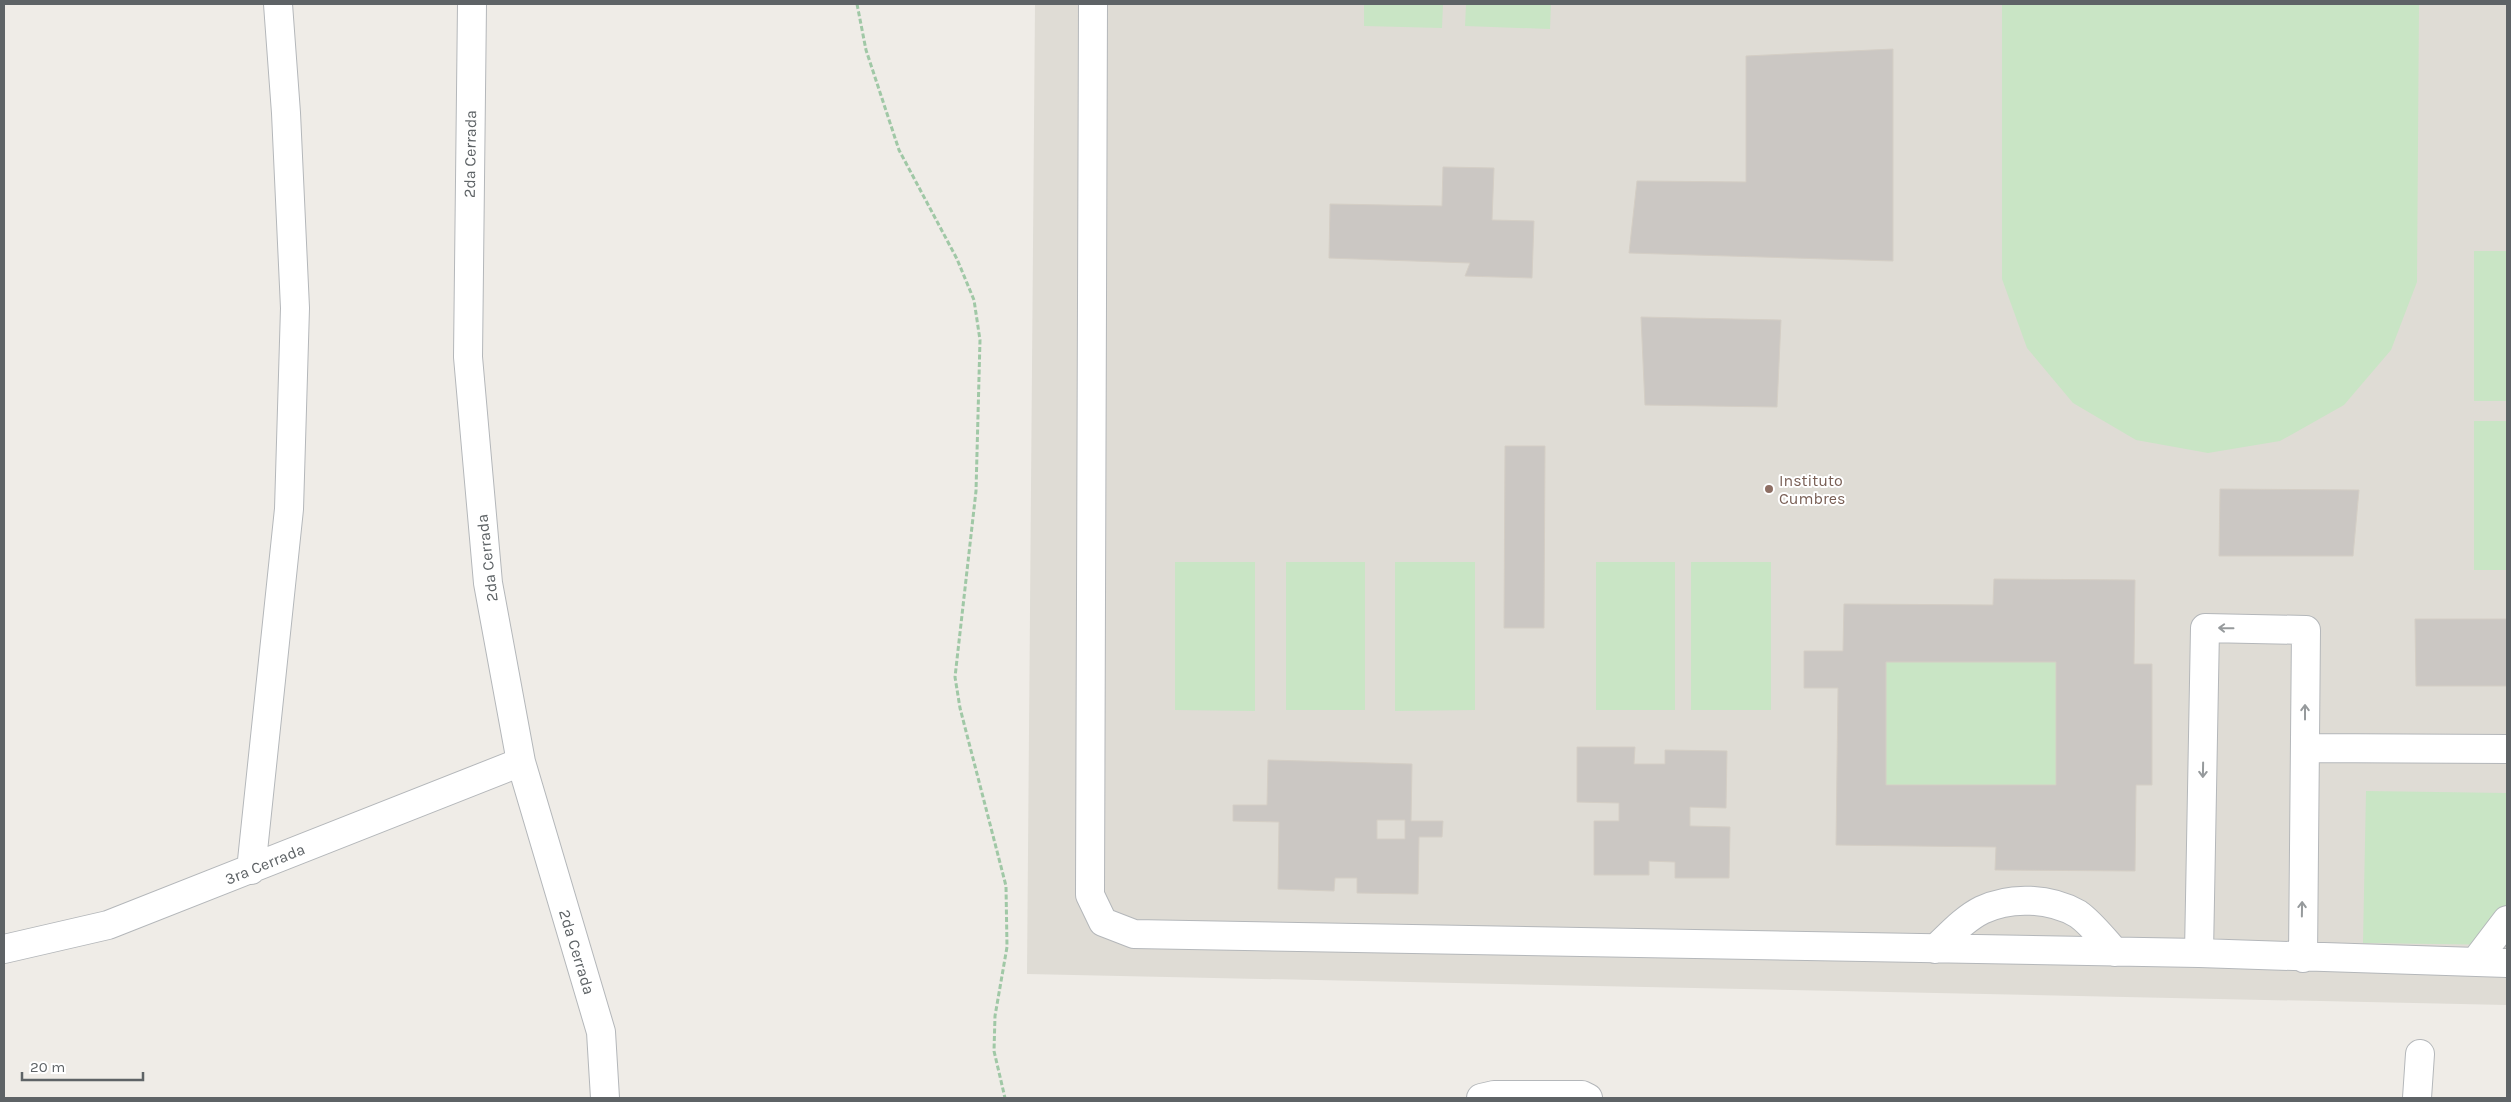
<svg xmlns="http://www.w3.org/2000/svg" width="2511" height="1102" font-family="Karla,sans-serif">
	<rect width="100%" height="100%" fill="#efece7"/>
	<path fill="#dfdcd5" d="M 1035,4 L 2507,4 L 2507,1005 L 1027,974 Z"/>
	<path fill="#c9e5c5" d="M 1364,4 L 1443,4 L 1442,28 L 1364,26 Z
		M 1466,4 L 1551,4 L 1550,29 L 1465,26 Z
		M 2002,4 L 2419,4 L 2417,282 L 2391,350 L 2344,405 L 2280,441 L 2208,453 L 2136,440 L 2073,403 L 2027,348 L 2002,279 Z
		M 2474,251 L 2507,251 L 2507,401 L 2474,401 Z
		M 2474,421 L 2507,421 L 2507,570 L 2474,570 Z
		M 1175,562 L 1255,562 L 1255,711 L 1175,710 Z
		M 1286,562 L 1365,562 L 1365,710 L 1286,710 Z
		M 1395,562 L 1475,562 L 1475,710 L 1395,711 Z
		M 1596,562 L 1675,562 L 1675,710 L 1596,710 Z
		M 1691,562 L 1771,562 L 1771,710 L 1691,710 Z
		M 1886,662 L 2056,662 L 2056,785 L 1886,785 Z
		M 2366,791 L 2507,793 L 2507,945 L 2363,943 Z"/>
	<path fill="#cbc7c3" stroke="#d4cec5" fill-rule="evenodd" d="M 1893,49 L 1893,261 L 1629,253 L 1637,181 L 1746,182 L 1746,56 Z
		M 1443,167 L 1494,168 L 1492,220 L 1534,221 L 1532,278 L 1465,276 L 1470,263 L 1329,258 L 1330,204 L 1442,206 Z
		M 1641,317 L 1781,320 L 1777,407 L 1645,405 Z
		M 1505,446 L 1545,446 L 1544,628 L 1504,628 Z
		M 2220,489 L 2359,490 L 2353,556 L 2219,556 Z
		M 1994,579 L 2135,580 L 2134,664 L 2152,664 L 2152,785 L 2136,785 L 2135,871 L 1995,870 L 1996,847 L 1836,845 L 1838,688 L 1804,688 L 1804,651 L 1843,651 L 1844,604 L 1993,605 ZM 1886,662 L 2056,662 L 2056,785 L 1886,785 Z
		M 2415,619 L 2507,619 L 2507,686 L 2416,686 Z
		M 1577,747 L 1635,747 L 1634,764 L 1665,764 L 1665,750 L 1727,751 L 1726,808 L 1690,807 L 1690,826 L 1730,827 L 1729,878 L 1675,878 L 1675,862 L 1649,861 L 1649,875 L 1594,875 L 1594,821 L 1619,821 L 1619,803 L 1577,802 Z
		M 1268,760 L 1412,764 L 1411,821 L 1443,821 L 1442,837 L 1419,837 L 1418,894 L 1357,893 L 1357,878 L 1335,878 L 1334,891 L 1278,889 L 1279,822 L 1233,821 L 1233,805 L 1267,805 ZM 1377,820 L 1405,820 L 1405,839 L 1377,839 Z"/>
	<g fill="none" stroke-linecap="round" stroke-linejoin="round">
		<defs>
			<path id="minor" d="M 472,4 L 468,357 L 488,583 L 521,762 L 601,1032 L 605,1098
				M 1093,4 L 1090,895 L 1103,922 L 1134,934 L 2199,953 L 2507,963
				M 2305,748 L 2507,749
				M 251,870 L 289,509 L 295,308 L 286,113 L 278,4
				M 4,949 L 108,925 L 521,762
				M 1935,949 C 1950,935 1964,919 1982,910 C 2011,896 2050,898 2078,914 C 2091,923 2104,940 2115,952
				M 2199,953 L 2205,628 L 2306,630 L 2303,958
				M 2475,962 L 2507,920
				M 1481,1098 L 1494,1095 L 1582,1095 L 1588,1098
				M 2417,1098 L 2420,1054"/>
		</defs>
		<use href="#minor" stroke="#b4b7ba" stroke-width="30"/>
		<path stroke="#a0c8a6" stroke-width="3" stroke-dasharray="5 2.5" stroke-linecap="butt" d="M 857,4 L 866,50 L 899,150 L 957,259 L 974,300 L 980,340 L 976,491 L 955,677 L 960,708 L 1006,886 L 1007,947 L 995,1016 L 994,1051 L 1005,1098"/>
		<use href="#minor" stroke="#fff" stroke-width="28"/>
	</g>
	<defs><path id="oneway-shaft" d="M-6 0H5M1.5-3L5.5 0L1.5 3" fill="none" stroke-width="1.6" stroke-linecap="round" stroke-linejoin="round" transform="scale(1.25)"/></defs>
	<g stroke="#969a9c">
		<use href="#oneway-shaft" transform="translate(2226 628) rotate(-179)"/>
		<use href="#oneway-shaft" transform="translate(2305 712) rotate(-90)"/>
		<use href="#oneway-shaft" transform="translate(2203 770) rotate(91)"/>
		<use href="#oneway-shaft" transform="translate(2302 909) rotate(-89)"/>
	</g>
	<circle fill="#8d6e63" stroke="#fff" stroke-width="2" cx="1769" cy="489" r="5"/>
	<g text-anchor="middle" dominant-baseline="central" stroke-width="4" stroke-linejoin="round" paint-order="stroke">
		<g font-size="16" fill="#5e6366" stroke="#fff">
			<text transform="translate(470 154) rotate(-89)">2da Cerrada</text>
			<text transform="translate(487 558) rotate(-97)">2da Cerrada</text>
			<text transform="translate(265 864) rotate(-22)">3ra Cerrada</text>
			<text transform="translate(577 952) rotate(73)">2da Cerrada</text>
		</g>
		<g font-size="16" fill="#785e54" stroke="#fff" text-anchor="start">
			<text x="1779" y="480">Instituto<tspan x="1779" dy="18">Cumbres</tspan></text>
		</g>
	</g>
	<rect width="2511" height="1102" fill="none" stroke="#5e6366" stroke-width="10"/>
	<path d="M22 1072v8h121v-8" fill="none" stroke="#5e6366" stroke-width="2.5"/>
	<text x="30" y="1072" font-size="15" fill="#5e6366" stroke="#ffffff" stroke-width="4" paint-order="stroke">20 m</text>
</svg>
